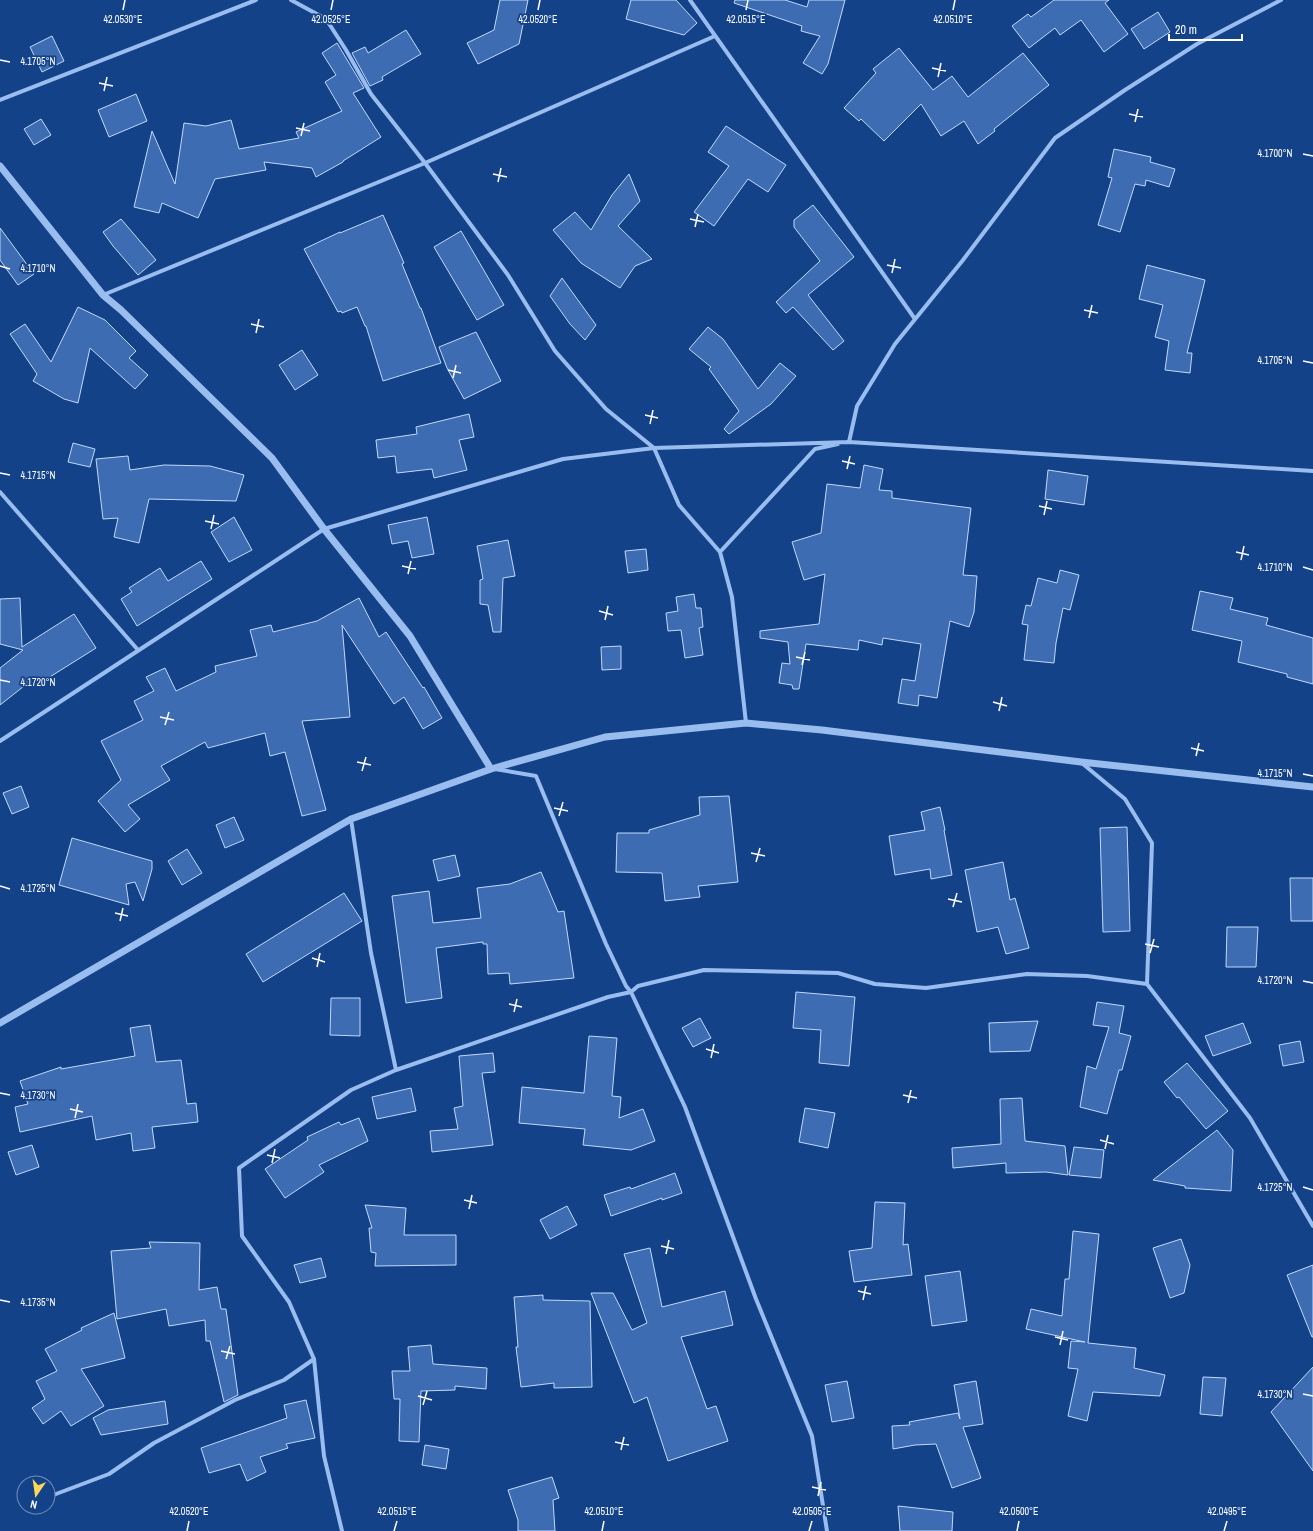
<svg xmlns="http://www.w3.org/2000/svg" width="1313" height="1531" font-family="'Archivo Narrow',sans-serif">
	<rect width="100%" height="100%" fill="#144289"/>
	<path fill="#3d6cb2" stroke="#c0d9fb" d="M 500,0 L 528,0 L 519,44 L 478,64 L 467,43 L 494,30 Z
		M 631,0 L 676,0 L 697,23 L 684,35 L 626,19 Z
		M 735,0 L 785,0 L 807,7 L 809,0 L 845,0 L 828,64 L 822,74 L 803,63 L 820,36 L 801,31 L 802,26 L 734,3 Z
		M 1054,0 L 1109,0 L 1105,3 L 1128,34 L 1104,52 L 1081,20 L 1060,35 L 1055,28 L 1029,48 L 1012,26 L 1028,14 L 1031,17 Z
		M 1158,12 L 1170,32 L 1144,49 L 1131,29 Z
		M 406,30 L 421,54 L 382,77 L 383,80 L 370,86 L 352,53 L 365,47 L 368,53 Z
		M 52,36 L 64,61 L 42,72 L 30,47 Z
		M 337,43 L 364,88 L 353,93 L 381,137 L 343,161 L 343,162 L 316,177 L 312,168 L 264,162 L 266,170 L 215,179 L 198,218 L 162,203 L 159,213 L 134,207 L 152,131 L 175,184 L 184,123 L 206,126 L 231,120 L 239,149 L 299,138 L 296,132 L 342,111 L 325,82 L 336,75 L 322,53 Z
		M 899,48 L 933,90 L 952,76 L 968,97 L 1023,53 L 1049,85 L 994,129 L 995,131 L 978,144 L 964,121 L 941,136 L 921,104 L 884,141 L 861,119 L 859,121 L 844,108 L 876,73 L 873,69 Z
		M 136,94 L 147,121 L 109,137 L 98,110 Z
		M 41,119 L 51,135 L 34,145 L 24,129 Z
		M 726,126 L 786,165 L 768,192 L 748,179 L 714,226 L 694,212 L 729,166 L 708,152 Z
		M 1114,149 L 1151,157 L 1150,162 L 1175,169 L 1169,187 L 1146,180 L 1145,186 L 1135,184 L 1120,232 L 1098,225 L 1112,178 L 1108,177 Z
		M 629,174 L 640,201 L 618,226 L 652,259 L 635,266 L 620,288 L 581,263 L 553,230 L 575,212 L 591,230 L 612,195 Z
		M 813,205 L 854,257 L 808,295 L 844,341 L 833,350 L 793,307 L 786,313 L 776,302 L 820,261 L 794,227 L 794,220 Z
		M 383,215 L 404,263 L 402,264 L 420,308 L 421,308 L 441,363 L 383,381 L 366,326 L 365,326 L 357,307 L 342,313 L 341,311 L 338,312 L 304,249 L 340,232 L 340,233 Z
		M 121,219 L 156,260 L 138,275 L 113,246 L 103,232 Z
		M 0,228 L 34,274 L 18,285 L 0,260 Z
		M 461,231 L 504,305 L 477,320 L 434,247 Z
		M 1147,265 L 1205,280 L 1187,353 L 1192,353 L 1190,373 L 1165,370 L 1169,341 L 1155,337 L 1163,305 L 1139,299 Z
		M 562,278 L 596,325 L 585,340 L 570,324 L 550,296 Z
		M 78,307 L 105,320 L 136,351 L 129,358 L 148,375 L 135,389 L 90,348 L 78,403 L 64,399 L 33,381 L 37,374 L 10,334 L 25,324 L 51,362 Z
		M 708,327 L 723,339 L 758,389 L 780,363 L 796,376 L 771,404 L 729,434 L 724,429 L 739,411 L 709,369 L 711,367 L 689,349 Z
		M 476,332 L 501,381 L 464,399 L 447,368 L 439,347 Z
		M 302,350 L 318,375 L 295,390 L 279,365 Z
		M 469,414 L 474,437 L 459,440 L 467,470 L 434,478 L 432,469 L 397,473 L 395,456 L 378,458 L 376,440 L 417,434 L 416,427 Z
		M 73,443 L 95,449 L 90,467 L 68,462 Z
		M 128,456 L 130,470 L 164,465 L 210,466 L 244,475 L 236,501 L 149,499 L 139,543 L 114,537 L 118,518 L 103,519 L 96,459 Z
		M 864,465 L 883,469 L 879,490 L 892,491 L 892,498 L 971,508 L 963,575 L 977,576 L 974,612 L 969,627 L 950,621 L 937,698 L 919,695 L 918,706 L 898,703 L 902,679 L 915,681 L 921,644 L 883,638 L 882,645 L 859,640 L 858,650 L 806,644 L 799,689 L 793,689 L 792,685 L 779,683 L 782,663 L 790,664 L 788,642 L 760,638 L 760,631 L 819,624 L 825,574 L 804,580 L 792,542 L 821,533 L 827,484 L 860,488 Z
		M 1048,470 L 1088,476 L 1084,505 L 1045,499 Z
		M 234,517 L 252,550 L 229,562 L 211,532 Z
		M 427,517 L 434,554 L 412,558 L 408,541 L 392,544 L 388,525 Z
		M 508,540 L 515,576 L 503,578 L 501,632 L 493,632 L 488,605 L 480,604 L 480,580 L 483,579 L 477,546 Z
		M 646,549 L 648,570 L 628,573 L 625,551 Z
		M 201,561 L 212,579 L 137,626 L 121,599 L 132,592 L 129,588 L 160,568 L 168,581 Z
		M 1060,570 L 1079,575 L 1070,610 L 1063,608 L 1056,643 L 1054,663 L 1024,660 L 1028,625 L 1022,624 L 1026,605 L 1031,606 L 1038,578 L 1057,583 Z
		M 1200,591 L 1233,598 L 1230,609 L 1268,618 L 1266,625 L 1313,638 L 1313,684 L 1287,677 L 1287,674 L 1238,662 L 1242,641 L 1192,630 Z
		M 694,594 L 696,608 L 701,608 L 703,627 L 699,628 L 703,655 L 685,658 L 681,630 L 668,631 L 666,613 L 678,611 L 676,597 Z
		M 20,598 L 22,647 L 74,614 L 96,648 L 37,685 L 33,679 L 0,705 L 0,668 L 23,650 L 0,644 L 0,599 Z
		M 359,598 L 379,637 L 386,632 L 423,688 L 424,687 L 442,718 L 423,729 L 404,697 L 394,704 L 342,625 L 350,717 L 302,721 L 326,810 L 302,816 L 285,752 L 270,756 L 265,733 L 208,748 L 205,742 L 161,766 L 170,780 L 128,805 L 140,819 L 125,832 L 98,801 L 121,780 L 101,741 L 143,720 L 134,701 L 154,691 L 146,677 L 165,668 L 176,691 L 216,672 L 215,666 L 257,656 L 250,630 L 271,625 L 273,632 L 317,621 Z
		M 621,646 L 621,669 L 602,670 L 601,647 Z
		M 21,786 L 29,807 L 12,814 L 3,793 Z
		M 729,796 L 738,882 L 698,886 L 700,897 L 665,901 L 662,873 L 616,872 L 617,833 L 649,833 L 649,830 L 700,815 L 699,797 Z
		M 940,807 L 945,830 L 944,830 L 952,875 L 931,879 L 930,869 L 895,875 L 889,836 L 925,830 L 921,812 Z
		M 234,817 L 244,840 L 225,848 L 216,825 Z
		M 1127,827 L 1130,931 L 1103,932 L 1100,828 Z
		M 72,838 L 152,861 L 152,869 L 143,901 L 135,882 L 126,884 L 129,905 L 59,885 Z
		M 187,849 L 202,873 L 182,885 L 168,861 Z
		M 455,855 L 460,876 L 438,881 L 433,860 Z
		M 1003,862 L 1010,900 L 1015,898 L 1029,948 L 1006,954 L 998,927 L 977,932 L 965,870 Z
		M 541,872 L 558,912 L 564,911 L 574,978 L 510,984 L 509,973 L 488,974 L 487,944 L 483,944 L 483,942 L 436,948 L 442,998 L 406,1003 L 392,896 L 429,891 L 433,923 L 481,918 L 477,888 L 510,884 Z
		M 1290,878 L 1313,878 L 1313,921 L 1291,921 Z
		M 344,893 L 362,921 L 263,982 L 246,954 Z
		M 1227,927 L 1258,927 L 1256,967 L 1226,967 Z
		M 796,992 L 855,997 L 849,1066 L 819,1063 L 821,1030 L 793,1028 Z
		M 331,998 L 360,998 L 360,1036 L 330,1035 Z
		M 1097,1002 L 1124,1006 L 1119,1033 L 1131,1036 L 1122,1070 L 1119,1070 L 1107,1114 L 1080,1107 L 1087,1066 L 1096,1069 L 1109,1027 L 1093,1025 Z
		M 700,1018 L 711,1038 L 693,1047 L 682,1028 Z
		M 1038,1021 L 1030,1051 L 990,1052 L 989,1023 Z
		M 1243,1023 L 1251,1043 L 1213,1056 L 1205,1036 Z
		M 150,1025 L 156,1062 L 181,1060 L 187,1104 L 196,1103 L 198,1122 L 152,1127 L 155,1148 L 133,1151 L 131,1133 L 96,1140 L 92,1116 L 20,1132 L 15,1107 L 28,1104 L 20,1081 L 61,1067 L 61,1069 L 135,1056 L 130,1028 Z
		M 589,1036 L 617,1038 L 612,1096 L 621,1097 L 619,1118 L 643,1109 L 655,1141 L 631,1150 L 583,1145 L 585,1129 L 519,1123 L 522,1087 L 584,1093 Z
		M 1300,1041 L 1304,1062 L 1283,1066 L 1279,1045 Z
		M 493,1053 L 495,1072 L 482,1073 L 493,1145 L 432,1152 L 430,1131 L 458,1129 L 454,1108 L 463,1106 L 459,1056 Z
		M 1187,1063 L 1228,1111 L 1206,1129 L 1179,1097 L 1177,1098 L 1164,1082 Z
		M 411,1088 L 416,1111 L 377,1119 L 372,1097 Z
		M 1022,1098 L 1025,1141 L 1065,1146 L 1068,1175 L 1046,1172 L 1006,1173 L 1006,1163 L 953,1168 L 952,1148 L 1001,1144 L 1000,1099 Z
		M 805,1108 L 835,1113 L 828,1148 L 799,1142 Z
		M 359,1118 L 368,1141 L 319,1165 L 324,1172 L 285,1198 L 265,1169 L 308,1140 L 307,1137 L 339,1122 L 341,1125 Z
		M 1217,1130 L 1233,1150 L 1231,1191 L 1185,1188 L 1185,1186 L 1153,1180 Z
		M 32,1145 L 39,1167 L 16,1175 L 8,1152 Z
		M 1074,1147 L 1104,1150 L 1101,1178 L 1069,1175 Z
		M 675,1173 L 682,1193 L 662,1200 L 662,1198 L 611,1216 L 604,1195 L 630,1187 L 631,1189 Z
		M 875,1202 L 905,1203 L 903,1245 L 908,1244 L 912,1275 L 854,1282 L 849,1251 L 872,1248 Z
		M 365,1205 L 406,1208 L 404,1235 L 456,1235 L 456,1265 L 375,1266 L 376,1253 L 371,1252 L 369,1228 L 372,1228 Z
		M 567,1206 L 577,1225 L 550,1239 L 540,1220 Z
		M 1073,1231 L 1099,1234 L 1088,1343 L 1136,1348 L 1134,1368 L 1165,1375 L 1160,1396 L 1093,1392 L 1087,1421 L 1068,1416 L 1078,1369 L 1068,1368 L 1071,1341 L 1085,1342 L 1026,1329 L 1031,1309 L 1062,1316 L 1065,1279 L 1069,1279 Z
		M 1181,1239 L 1190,1265 L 1184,1293 L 1170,1298 L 1153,1248 Z
		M 149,1242 L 200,1243 L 199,1290 L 217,1287 L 221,1309 L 226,1309 L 238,1395 L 224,1402 L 210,1341 L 206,1341 L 205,1320 L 169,1326 L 166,1309 L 117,1319 L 111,1251 L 151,1248 Z
		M 650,1248 L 662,1307 L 725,1291 L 733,1325 L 681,1337 L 707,1409 L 716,1406 L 728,1441 L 668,1461 L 647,1397 L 634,1403 L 591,1293 L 613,1293 L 632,1330 L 647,1323 L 624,1254 Z
		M 321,1258 L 326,1277 L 300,1283 L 294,1265 Z
		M 1313,1265 L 1313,1337 L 1312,1337 L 1287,1275 Z
		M 960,1271 L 967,1321 L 932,1326 L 925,1276 Z
		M 543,1295 L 543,1300 L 590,1301 L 592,1387 L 554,1388 L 554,1383 L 521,1387 L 516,1347 L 518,1347 L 514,1297 Z
		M 114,1313 L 125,1358 L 81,1369 L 104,1406 L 71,1426 L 61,1411 L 43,1424 L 32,1408 L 45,1399 L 36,1381 L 57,1371 L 45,1349 L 82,1330 L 81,1328 Z
		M 431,1345 L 433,1364 L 487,1368 L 486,1389 L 455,1386 L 455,1390 L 421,1391 L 419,1442 L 399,1441 L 400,1399 L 394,1399 L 392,1371 L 410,1371 L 408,1347 Z
		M 1313,1367 L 1313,1471 L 1271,1412 Z
		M 1203,1377 L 1226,1378 L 1222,1416 L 1200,1414 Z
		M 847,1381 L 854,1418 L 832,1422 L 825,1385 Z
		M 976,1381 L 983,1424 L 963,1427 L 981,1478 L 952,1488 L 936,1444 L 915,1445 L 893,1449 L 892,1426 L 910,1425 L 909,1422 L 958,1413 L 960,1419 L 954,1385 Z
		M 306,1400 L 315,1438 L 286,1444 L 288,1448 L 260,1457 L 266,1472 L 247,1481 L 240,1464 L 209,1473 L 201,1448 L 287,1418 L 284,1405 Z
		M 165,1401 L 168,1424 L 101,1435 L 93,1418 L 108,1410 Z
		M 425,1445 L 449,1449 L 446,1469 L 422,1465 Z
		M 552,1477 L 559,1498 L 553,1500 L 555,1531 L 518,1531 L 518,1520 L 508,1490 Z
		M 898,1506 L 953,1512 L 952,1531 L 900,1531 Z"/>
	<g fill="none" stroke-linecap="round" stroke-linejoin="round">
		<path stroke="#9abdef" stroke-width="4" d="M 291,0 L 326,19 L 346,50 L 371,94 L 425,163 L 508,275 L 555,351 L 606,409 L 654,448 L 679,505 L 720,552 L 732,597 L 746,723
			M 690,0 L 915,319
			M 0,100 L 256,0
			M 103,295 L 425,163 L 715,36
			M 847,442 L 849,442 L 857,406 L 895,344 L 963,260 L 1055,138 L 1125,90 L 1197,44 L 1281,0
			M 0,492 L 138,650
			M 720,552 L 815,449 L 838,444
			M 0,741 L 324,529 L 563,459 L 654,448 L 849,442 L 1313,471
			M 1083,764 L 1125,799 L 1152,843 L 1147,984 L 1250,1118 L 1313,1226
			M 495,769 L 536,776 L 606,944 L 626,986 L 631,992 L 685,1107 L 756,1299 L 812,1436 L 827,1531
			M 396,1070 L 608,997 L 631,992 L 638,986 L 704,970 L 838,973 L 875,984 L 926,988 L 1027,974 L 1087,976 L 1147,984
			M 48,1497 L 109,1474 L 154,1443 L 235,1400 L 284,1380 L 314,1359
			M 342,1531 L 324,1456 L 314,1359 L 289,1302 L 242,1236 L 239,1168 L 351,1090 L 396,1070 L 371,953 L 351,819"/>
		<path stroke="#9abdef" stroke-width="7" d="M 0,166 L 103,295 L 121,310 L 272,458 L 324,529 L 410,636 L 491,769
			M 0,1023 L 351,819 L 491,769 L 605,737 L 746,723 L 822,730 L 1081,762 L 1313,787"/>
	</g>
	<path fill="none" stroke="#fff" stroke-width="1.5" d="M 123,10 L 125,0M 331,10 L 333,0M 538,10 L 540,0M 746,10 L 748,0M 953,10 L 955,0M 0,60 L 10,62M 932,68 L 946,71M 938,77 L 941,63M 99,83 L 113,86M 104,91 L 107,77M 1129,114 L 1143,117M 1135,122 L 1138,109M 296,128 L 310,131M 301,136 L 304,123M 1303,154 L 1313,156M 493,174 L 507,177M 498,182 L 501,168M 690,219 L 704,222M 695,227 L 698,214M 887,265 L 901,268M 0,266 L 10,269M 892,273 L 895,259M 1084,310 L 1098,313M 1089,318 L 1092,305M 251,324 L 264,327M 256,333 L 259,319M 1303,361 L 1313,363M 448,370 L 461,373M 453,378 L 456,365M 645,415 L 658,418M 650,424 L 653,410M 842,461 L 855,464M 847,469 L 850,456M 0,473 L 10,475M 1039,506 L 1052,509M 1044,515 L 1047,501M 205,521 L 219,524M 211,529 L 214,515M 1236,552 L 1249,555M 1241,560 L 1244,546M 402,566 L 416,569M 1303,567 L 1313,570M 408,574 L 411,561M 599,611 L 613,615M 605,620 L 608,606M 796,657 L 810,660M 802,665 L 805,652M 0,680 L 10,682M 993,702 L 1007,706M 999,711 L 1002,697M 160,717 L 174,720M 165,725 L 169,712M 1191,748 L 1204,751M 1196,756 L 1199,743M 357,762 L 371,765M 362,771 L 366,757M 1303,774 L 1313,776M 554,808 L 568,811M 559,816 L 563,802M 751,853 L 765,856M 756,862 L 760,848M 0,886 L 10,889M 948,899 L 962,902M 953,907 L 957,893M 115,913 L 128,916M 120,921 L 123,908M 1145,944 L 1159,947M 1150,953 L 1154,939M 312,958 L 325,962M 317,967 L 320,953M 1303,981 L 1313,983M 509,1004 L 522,1007M 514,1012 L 517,999M 706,1049 L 719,1053M 711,1058 L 714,1044M 0,1093 L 10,1095M 903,1095 L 917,1098M 908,1103 L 911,1090M 70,1109 L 83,1112M 75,1118 L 78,1104M 1100,1140 L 1114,1144M 1105,1149 L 1108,1135M 267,1155 L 280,1158M 272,1163 L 275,1149M 1303,1187 L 1313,1190M 464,1200 L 477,1203M 469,1209 L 472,1195M 661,1246 L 674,1249M 666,1254 L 669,1240M 858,1291 L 871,1294M 0,1300 L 10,1302M 863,1300 L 866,1286M 1055,1337 L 1068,1340M 1060,1345 L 1063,1331M 221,1351 L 235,1354M 226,1359 L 230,1346M 1303,1394 L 1313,1396M 418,1396 L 432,1400M 423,1405 L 427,1391M 615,1442 L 629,1445M 621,1450 L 624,1437M 812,1487 L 826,1490M 818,1496 L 821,1482M 187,1531 L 189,1521M 394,1531 L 397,1521M 602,1531 L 604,1521M 809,1531 L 812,1521M 1017,1531 L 1019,1521M 1224,1531 L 1227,1521"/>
	<g font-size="10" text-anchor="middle" fill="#fff" stroke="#144289" stroke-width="3.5" stroke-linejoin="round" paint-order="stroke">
		<text x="331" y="23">42.0525°E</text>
		<text x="538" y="23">42.0520°E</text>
		<text x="746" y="23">42.0515°E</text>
		<text x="953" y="23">42.0510°E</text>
		<text x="123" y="23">42.0530°E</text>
		<text x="38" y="65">4.1705°N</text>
		<text x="1275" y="157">4.1700°N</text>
		<text x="38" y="272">4.1710°N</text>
		<text x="1275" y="364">4.1705°N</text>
		<text x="38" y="479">4.1715°N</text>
		<text x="1275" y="571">4.1710°N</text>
		<text x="38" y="686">4.1720°N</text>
		<text x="1275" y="777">4.1715°N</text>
		<text x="38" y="892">4.1725°N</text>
		<text x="1275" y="984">4.1720°N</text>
		<text x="38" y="1099">4.1730°N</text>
		<text x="1275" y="1191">4.1725°N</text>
		<text x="38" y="1306">4.1735°N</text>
		<text x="1275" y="1398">4.1730°N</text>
		<text x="189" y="1515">42.0520°E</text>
		<text x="397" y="1515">42.0515°E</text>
		<text x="604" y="1515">42.0510°E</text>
		<text x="812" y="1515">42.0505°E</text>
		<text x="1019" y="1515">42.0500°E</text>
		<text x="1227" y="1515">42.0495°E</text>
	</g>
	<g transform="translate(36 1495) rotate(193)"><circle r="19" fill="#144289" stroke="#728eb8"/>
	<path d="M0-3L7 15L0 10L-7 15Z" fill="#ffd558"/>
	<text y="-6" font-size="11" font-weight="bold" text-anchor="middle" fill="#ffffff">N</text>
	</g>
	<path d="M1169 34v6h73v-6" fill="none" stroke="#ffffff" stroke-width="2"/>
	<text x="1175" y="34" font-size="12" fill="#ffffff" stroke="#144289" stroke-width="3" paint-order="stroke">20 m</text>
</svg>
